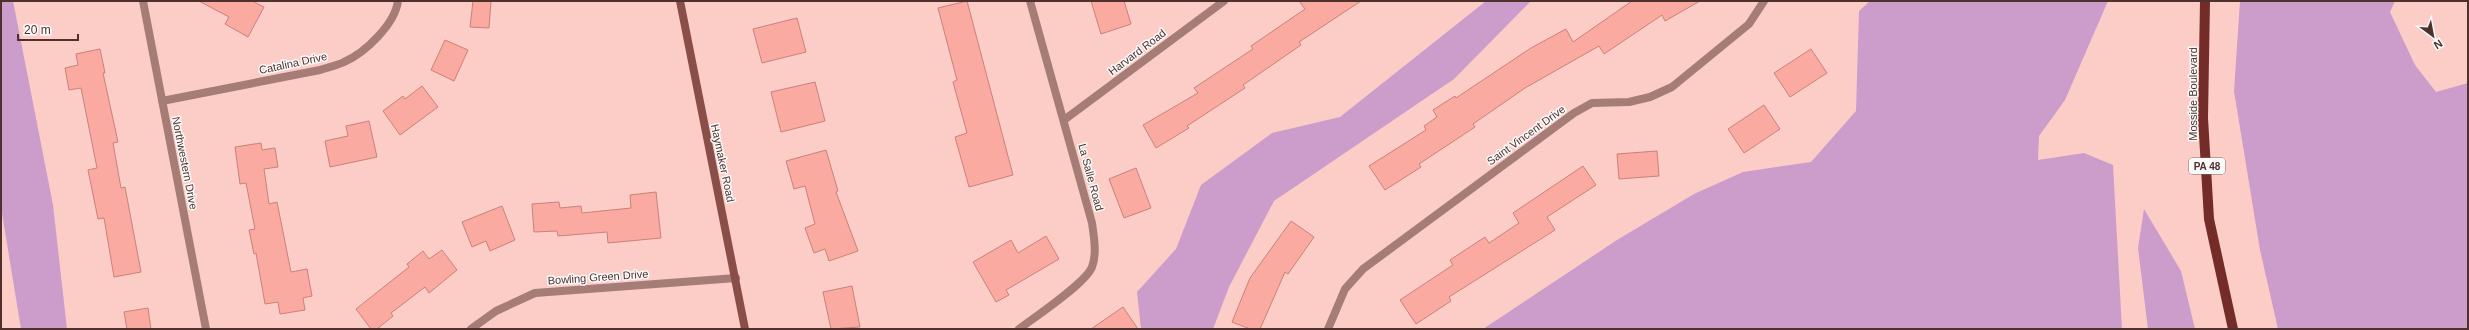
<svg xmlns="http://www.w3.org/2000/svg" width="2469" height="330" font-family="Arial,sans-serif">
	<style>
		.green { fill: #cc9ccb }
		.building { fill: #faaaa0; stroke: #c9827a }
		.lines { fill: none; stroke-linecap: round; stroke-linejoin: round }
		.street { stroke: #a67c76; stroke-width: 8 }
		.secondary { stroke: #8a4e48; stroke-width: 8 }
		.primary { stroke: #732c27; stroke-width: 10 }
		.labels { text-anchor: middle; stroke-width: 3; stroke-linejoin: round; paint-order: stroke }
		.shield { fill: #fafafa; stroke: #826d6a; stroke-width: 1 }
		.shield-label { font-size: 10px; font-weight: bold; fill: #4e312d }
		.street-label { font-size: 11px; fill: #4e312d; stroke: #fafafa }
	</style>
	<rect width="100%" height="100%" fill="#fbcdc6"/>
	<path class="green" d="M1,1H13L53,205L67,329H21L1,207Z
		M1486,1H1531L1454,79L1274,201L1229,287L1213,329H1141L1137,292L1176,249L1201,185L1272,133L1340,117Z
		M1870,1H2108L2065,100L2039,136L2038,160L2084,153L2113,165L2122,329H1483L1617,240L1694,194L1743,172L1811,162L1856,111L1859,11Z
		M2240,1H2395L2390,12L2415,65L2436,92L2468,83V329H2278L2260,250L2234,91Z
		M2144,209L2181,271L2195,329H2148L2138,248Z"/>
	<path class="building" d="M199,1H252L264,7L248,37L225,24L229,17Z
		M473,1H491L489,28L470,27Z
		M967,1L1013,175L969,187L955,137L967,133L953,82L957,80L938,8Z
		M1091,1H1124L1131,24L1101,34Z
		M1299,1H1361L1299,42L1301,45L1243,85L1245,88L1187,126L1189,128L1156,148L1143,125L1198,93L1194,88L1253,49L1251,46L1305,9Z
		M1632,1H1700L1665,21L1662,15L1604,54L1599,46L1525,88L1473,124L1475,127L1419,164L1421,167L1385,190L1369,166L1426,130L1424,126L1437,117L1433,110L1455,96L1456,98L1531,48L1566,29L1573,42Z
		M797,18L806,52L762,63L753,29Z
		M445,40L468,50L454,81L431,70Z
		M100,49L105,73H103L118,142L113,143L121,188L125,187L141,272L114,277L104,218L98,219L88,170L97,168L81,88L69,90L65,68L78,65L76,54Z
		M1811,49L1827,73L1790,97L1774,73Z
		M815,82L825,121L781,132L771,92Z
		M422,86L438,107L400,135L383,111L403,96L405,99Z
		M1764,105L1780,129L1744,153L1728,129Z
		M369,121L377,157L330,167L325,141L348,136L346,126Z
		M261,143L262,150L275,148L278,167L264,169L269,204L277,202L291,272L307,269L312,296L303,298L305,310L280,314L278,302L265,304L256,253L254,254L249,230L255,229L246,183L240,184L235,147Z
		M826,150L838,191L836,192L858,251L829,261L825,249L814,253L805,228L815,224L805,186L794,189L786,161Z
		M1657,151L1659,176L1619,179L1617,154Z
		M1583,166L1596,185L1547,217L1555,230L1449,297L1451,301L1416,324L1400,300L1453,265L1450,260L1485,237L1489,243L1519,223L1513,213Z
		M1136,168L1151,208L1124,218L1109,179Z
		M656,192L661,238L608,243L607,232L558,236L557,231L534,232L532,204L559,202L560,208L581,206L582,213L631,208L630,195Z
		M502,206L515,240L490,251L486,241L472,247L462,222Z
		M1291,221L1314,237L1288,274L1285,272L1260,329H1250L1232,322L1250,278Z
		M1046,236L1059,259L1006,290L1009,295L996,302L973,262L1011,240L1018,253Z
		M442,250L457,270L429,293L425,287L391,313L393,316L377,329H371L356,309L409,267L407,264L423,251L429,259Z
		M852,286L860,327L831,329L823,292Z
		M1123,307L1138,329H1091Z
		M148,308L151,329H127L124,312Z"/>
	<g class="lines">
		<path class="street" d="M143,1L206,329
			M162,101L320,70C328,67 336,66 344,62C365,53 395,24 398,1
			M1064,120L1224,1
			M471,329L496,311L535,293L736,278
			M1019,329C1035,317 1086,283 1092,267C1097,254 1094,237 1092,223L1030,1
			M1328,329L1345,289L1363,269L1574,113L1592,103L1629,102L1650,97L1672,87L1749,24L1764,1"/>
		<path class="secondary" d="M680,1L745,329"/>
		<path class="primary" d="M2205,1L2203,118L2209,219L2233,329"/>
	</g>
	<g class="labels">
		<rect class="shield" x="2189" y="158" width="36" height="16" rx="3"/>
		<g class="shield-label">
			<text x="2207" y="170">PA 48</text>
		</g>
		<g class="street-label">
			<text transform="translate(1137 52) rotate(-37)" y="4">Harvard Road</text>
			<text transform="translate(293 63) rotate(-12)" y="4">Catalina Drive</text>
			<text transform="translate(2193 94) rotate(-90)" y="4">Mosside Boulevard</text>
			<text transform="translate(1526 135) rotate(-36)" y="4">Saint Vincent Drive</text>
			<text transform="translate(185 163) rotate(79)" y="4">Northwestern Drive</text>
			<text transform="translate(723 163) rotate(78)" y="4">Haymaker Road</text>
			<text transform="translate(1091 177) rotate(75)" y="4">La Salle Road</text>
			<text transform="translate(598 277) rotate(-4)" y="4">Bowling Green Drive</text>
		</g>
	</g>
	<rect width="2469" height="330" fill="none" stroke="#4e312d" stroke-width="4"/>
	<g transform="translate(2433 36) rotate(148)" stroke="#fafafa" stroke-width="3" paint-order="stroke">
	<path d="M0-3L7 15L0 10L-7 15Z" fill="#4e312d"/>
	<text y="-6" font-size="11" font-weight="bold" text-anchor="middle" fill="#4e312d">N</text>
	</g>
	<path d="M18 34v6h60v-6" fill="none" stroke="#4e312d" stroke-width="2"/>
	<text x="24" y="34" font-size="12" fill="#4e312d" stroke="#fafafa" stroke-width="3" paint-order="stroke">20 m</text>
</svg>
